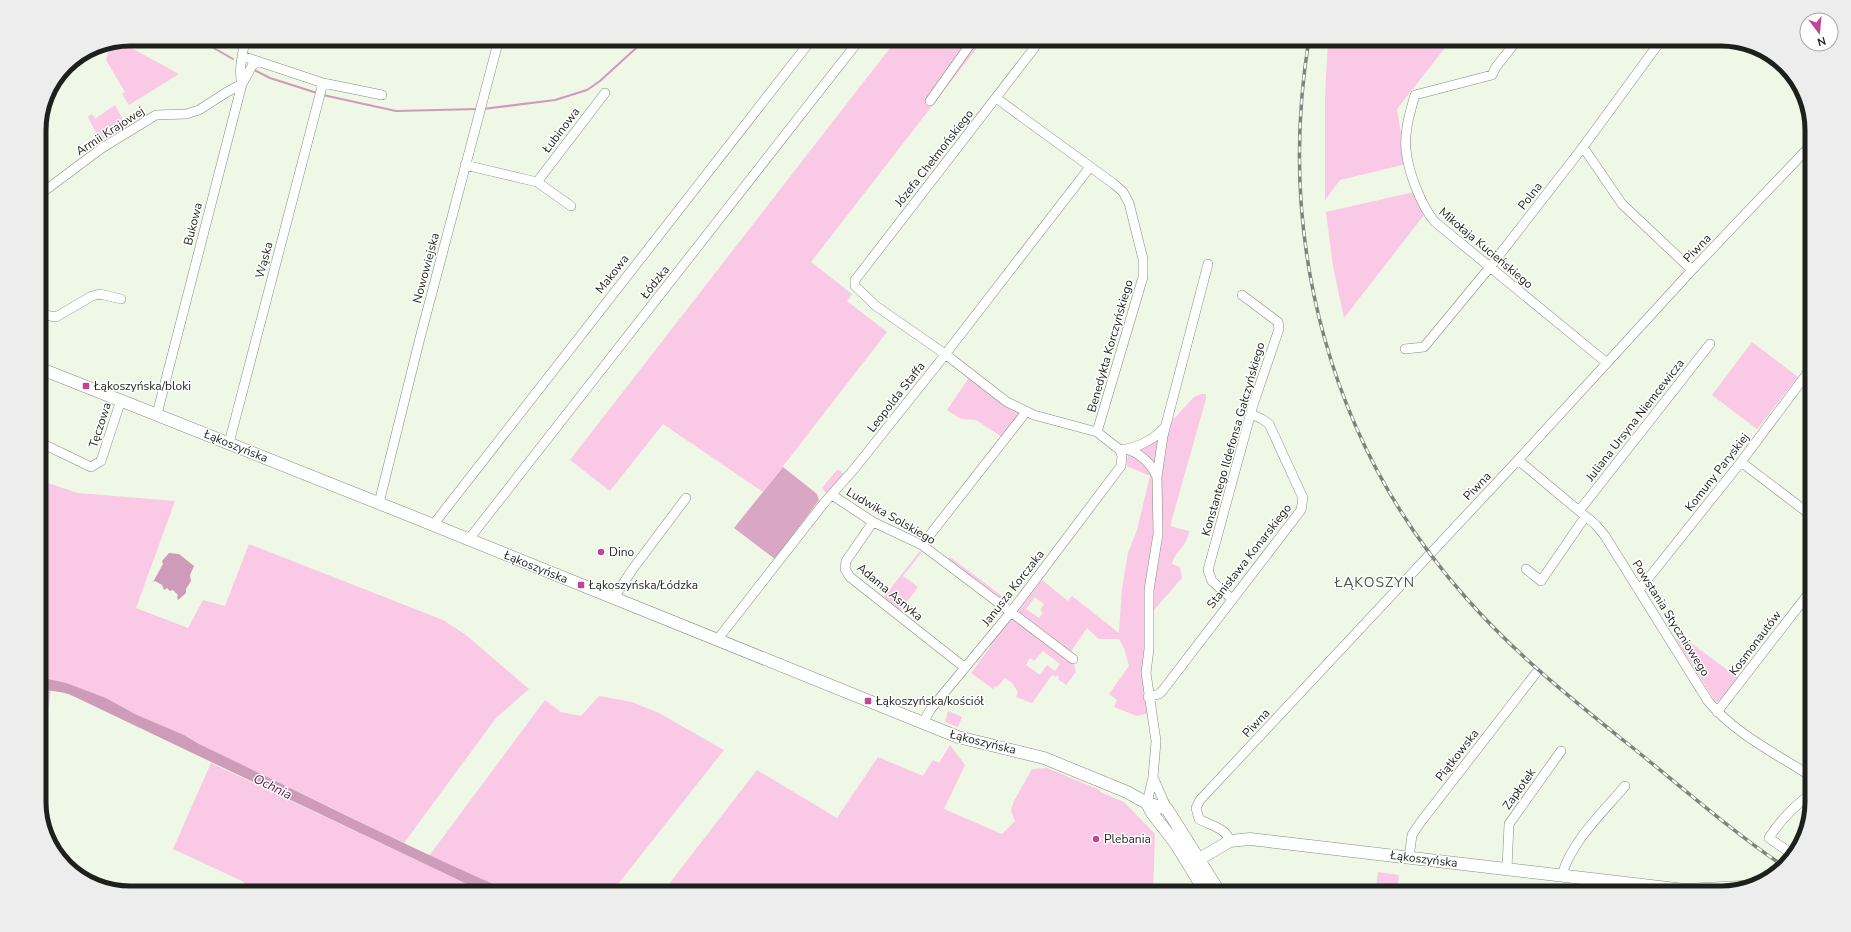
<svg xmlns="http://www.w3.org/2000/svg" width="1851" height="932" font-family="'Nunito Sans',sans-serif">
	<style>
		.green { fill: #fac9e5; fill-rule: evenodd }
		.forest { fill: #d9a6c4 }
		.water { fill: #ce9bb9 }
		.lines { fill: none; stroke-linecap: round; stroke-linejoin: round }
		.stream { stroke: #ce9bb9; stroke-width: 2 }
		.street-casing { stroke: #868c7e; stroke-width: 10 }
		.secondary-casing { stroke: #868c7e; stroke-width: 13 }
		.street { stroke: #fff; stroke-width: 9 }
		.secondary { stroke: #fff; stroke-width: 12 }
		.rail-casing { stroke: #7f847a; stroke-width: 3.5 }
		.rail { stroke: #fff; stroke-width: 2; stroke-dasharray: 6; stroke-linecap: butt }
		.poi-dot { fill: #c04597; stroke: #fff; stroke-width: 1.5 }
		.labels { text-anchor: middle; stroke-width: 3; stroke-linejoin: round; paint-order: stroke }
		.street-label { font-size: 12px; fill: #1e211b; stroke: #fff }
		.poi-label { font-size: 12px; fill: #1e211b; stroke: #fff; text-anchor: start }
		.water-label { font-size: 13px; font-style: italic; fill: #5f234a; stroke: #fff }
		.quarter-label { font-size: 14px; letter-spacing: 1px; fill: #4f5548; stroke: #fff }
		.rim { fill: none; stroke: #1e211b; stroke-width: 5 }
	</style>
	<rect width="100%" height="100%" fill="#eff7e7"/>
	<path class="green" d="M897,39H984L811,262L852,294L847,301L887,332L763,492L663,424L610,491L570,460Z
		M1328,39H1452L1397,109L1406,164L1340,180L1325,200V99Z
		M124,44L179,74L129,105L122,94L125,92L106,60L109,50L116,46Z
		M115,105L126,125L125,129L102,139L98,137L88,117L92,114L95,119Z
		M1414,192L1424,215L1344,318L1333,266L1326,212Z
		M1752,342L1798,377L1757,429L1712,395Z
		M970,376L1022,413L1002,437L976,420L961,419L947,410Z
		M1201,394H1206V399L1170,526L1189,531C1186,549 1176,549 1172,564L1180,567L1182,578L1154,610L1152,603L1160,477L1170,423L1194,397Z
		M1162,434L1158,515L1148,588L1149,713L1137,716L1114,707L1117,700L1109,694L1129,666L1124,648L1119,639H1099L1087,628L1070,653L1018,612L1042,580L1068,601L1072,596L1119,633L1122,588L1128,553L1137,530L1150,476L1127,466L1128,451ZM1035,597L1044,604L1040,610L1043,613L1039,618L1026,609Z
		M837,470L841,471L844,476L828,493L825,492L822,488Z
		M39,480L78,493L175,501L136,608L188,628L203,600L225,606L249,544L443,620L466,635L529,689L496,718L404,843L199,744L184,735L135,714L106,698L39,677Z
		M920,551L922,552L903,576L918,587L900,611L883,598Z
		M950,557L1006,599L1003,602L947,560Z
		M1010,618L1015,621L1017,619L1074,664L1076,672L1066,685L1058,679L1059,677L1057,675L1056,677L1052,675L1032,703L1016,697L1018,692L1012,683L1005,678L997,687L995,686L993,689L971,673L991,646L989,644ZM1043,651L1060,664L1055,671L1047,665L1040,675L1026,665L1030,658L1034,661Z
		M1681,638L1687,640L1738,678L1720,702L1715,701L1676,639Z
		M39,689L51,691L43,741L39,752Z
		M599,696L632,702L659,713L724,750L611,893H514L429,856L545,700L561,712L581,716Z
		M948,711L962,717L958,727L945,722Z
		M950,745L965,765L944,809L1002,834L1015,821L1011,810L1014,801L1032,769L1047,768L1100,790V792L1124,802L1155,834L1153,893H662L757,770L837,818L878,757L923,776L933,760L939,763Z
		M211,763L469,885L488,893H240L244,882L173,849Z
		M1378,872L1399,875L1397,893H1375Z"/>
	<path class="forest" d="M783,467L817,494L819,500L775,559L734,528Z"/>
	<path class="water" d="M169,553L179,554L194,566L190,575L191,581L186,589V593L178,600L177,597L178,595L173,590L170,591L167,588L164,590L162,585L155,581L153,582L163,564L162,561Z
		M39,677L66,683L106,698L135,714L184,735L199,744C304,794 407,847 514,893H488L469,885L73,696C59,690 53,692 39,689Z"/>
	<g class="lines">
		<path class="stream" d="M198,39L233,59
			M254,70L270,78L317,93
			M323,95L396,111L478,109
			M483,109L555,100L587,90L600,81L646,39"/>
		<g class="street-casing">
			<path id="street" d="M1518,39L1496,67L1492,75L1415,95C1410,112 1404,132 1406,150C1408,171 1421,206 1435,222L1607,363
				M242,56L323,83L382,95
				M996,98L1114,184L1123,192L1129,203L1143,259V277L1097,432
				M930,101L974,39
				M1583,147L1622,204L1692,270
				M465,165L537,182L571,206
				M537,182L605,93
				M39,195L102,148L156,115L186,114L199,110L227,92L242,84L252,66L258,61
				M39,314L56,317L92,296L100,294L121,299
				M1405,349L1424,347L1490,267L1583,147L1662,39
				M157,414L242,84C238,70 243,54 245,39
				M39,442L91,467L101,461L121,400
				M229,443L323,83
				M1127,449C1141,454 1151,463 1157,477
				M1120,450C1137,448 1154,440 1165,427
				M1518,460L1596,525L1605,536L1708,701C1735,734 1777,754 1812,777
				M1741,462L1812,516
				M832,495L873,522L922,545L1073,659
				M379,503L420,338L499,39
				M1579,511L1710,344
				M873,522L846,561L845,569L850,577L964,667
				M433,525L812,39
				M469,539L860,39
				M922,545L1026,412
				M1526,569L1541,581L1585,517
				M1639,590L1741,462L1812,367
				M614,598L632,570L686,498
				M1232,599L1212,581L1208,570L1253,405L1279,329L1278,322L1242,295
				M717,640L824,503L855,468L937,365L1090,167
				M1148,697L1159,694L1163,690L1301,510L1303,498L1269,424L1262,419L1251,414
				M1717,712L1812,589
				M923,723L930,710L1011,612L1121,466L1122,456L1120,450L1097,432L1034,415L1007,402L945,354L876,306L855,286V280L859,275L1035,47
				M1153,777L1167,809
				M1147,803L1153,777L1155,754L1156,741L1146,673L1149,649V590L1158,534L1157,477L1163,436L1208,264
				M1230,841C1225,827 1211,826 1199,819L1196,808L1200,800L1518,460L1692,270L1812,144
				M1792,854L1769,838C1781,819 1794,806 1812,793
				M1409,858L1412,835L1420,823L1536,673
				M1507,868L1509,824L1561,751
				M1562,875C1571,842 1603,812 1625,786"/>
		</g>
		<g class="secondary-casing">
			<path id="secondary" d="M39,368L401,512L958,737L1044,758L1127,792L1147,803L1167,809L1220,893
				M1147,803L1152,813L1176,844L1206,893
				M1189,865L1230,841L1250,839L1685,890L1742,887"/>
		</g>
		<use href="#street" class="street"/>
		<use href="#secondary" class="secondary"/>
		<g class="rail-casing">
			<path id="rail" d="M1309,39C1276,241 1330,446 1467,599C1518,657 1578,704 1638,752C1685,790 1732,831 1782,865"/>
		</g>
		<use href="#rail" class="rail"/>
	</g>
	<g class="poi-dot">
		<rect x="82" y="382" width="8" height="8" rx="2"/>
		<circle cx="601" cy="552" r="4"/>
		<rect x="577" y="581" width="8" height="8" rx="2"/>
		<rect x="864" y="697" width="8" height="8" rx="2"/>
		<circle cx="1096" cy="839" r="4"/>
	</g>
	<g class="labels">
		<g class="street-label">
			<text transform="translate(561 130) rotate(-53)" y="4">Łubinowa</text>
			<text transform="translate(110 131) rotate(-33)" y="4">Armii Krajowej</text>
			<text transform="translate(934 158) rotate(-52)" y="4">Józefa Chełmońskiego</text>
			<text transform="translate(1530 196) rotate(-52)" y="4">Polna</text>
			<text transform="translate(193 224) rotate(-76)" y="4">Bukowa</text>
			<text transform="translate(1486 248) rotate(40)" y="4">Mikołaja Kucieńskiego</text>
			<text transform="translate(1697 248) rotate(-46)" y="4">Piwna</text>
			<text transform="translate(264 260) rotate(-75)" y="4">Wąska</text>
			<text transform="translate(426 268) rotate(-75)" y="4">Nowowiejska</text>
			<text transform="translate(612 274) rotate(-52)" y="4">Makowa</text>
			<text transform="translate(655 282) rotate(-52)" y="4">Łódzka</text>
			<text transform="translate(1110 346) rotate(-74)" y="4">Benedykta Korczyńskiego</text>
			<text transform="translate(896 397) rotate(-52)" y="4">Leopolda Staffa</text>
			<text transform="translate(1635 420) rotate(-52)" y="4">Juliana Ursyna Niemcewicza</text>
			<text transform="translate(100 425) rotate(-72)" y="4">Tęczowa</text>
			<text transform="translate(1233 439) rotate(-74)" y="4">Konstantego Ildefonsa Gałczyńskiego</text>
			<text transform="translate(236 446) rotate(22)" y="4">Łąkoszyńska</text>
			<text transform="translate(1717 472) rotate(-52)" y="4">Komuny Paryskiej</text>
			<text transform="translate(1477 486) rotate(-46)" y="4">Piwna</text>
			<text transform="translate(891 516) rotate(30)" y="4">Ludwika Solskiego</text>
			<text transform="translate(1249 556) rotate(-52)" y="4">Stanisława Konarskiego</text>
			<text transform="translate(536 567) rotate(22)" y="4">Łąkoszyńska</text>
			<text transform="translate(1013 588) rotate(-52)" y="4">Janusza Korczaka</text>
			<text transform="translate(890 592) rotate(40)" y="4">Adama Asnyka</text>
			<text transform="translate(1671 618) rotate(58)" y="4">Powstania Styczniowego</text>
			<text transform="translate(1755 643) rotate(-53)" y="4">Kosmonautów</text>
			<text transform="translate(1256 723) rotate(-47)" y="4">Piwna</text>
			<text transform="translate(983 742) rotate(14)" y="4">Łąkoszyńska</text>
			<text transform="translate(1457 755) rotate(-52)" y="4">Piątkowska</text>
			<text transform="translate(1519 789) rotate(-55)" y="4">Zapłotek</text>
			<text transform="translate(1424 859) rotate(7)" y="4">Łąkoszyńska</text>
		</g>
		<g class="poi-label">
			<text x="94" y="390">Łąkoszyńska/bloki</text>
			<text x="609" y="556">Dino</text>
			<text x="589" y="589">Łąkoszyńska/Łódzka</text>
			<text x="876" y="705">Łąkoszyńska/kościół</text>
			<text x="1104" y="843">Plebania</text>
		</g>
		<g class="water-label">
			<text transform="translate(273 786) rotate(26)" y="5">Ochnia</text>
		</g>
		<g class="quarter-label">
			<text x="1375" y="587">ŁĄKOSZYN</text>
		</g>
	</g>
	<path d="M0 0H1851V932H0ZM130 46H1721A84 84 0 0 1 1805 130V802A84 84 0 0 1 1721 886H130A84 84 0 0 1 46 802V130A84 84 0 0 1 130 46Z" fill="#ededed" fill-rule="evenodd"/>
	<path class="rim" d="M130 46H1721A84 84 0 0 1 1805 130V802A84 84 0 0 1 1721 886H130A84 84 0 0 1 46 802V130A84 84 0 0 1 130 46Z"/>
	<g transform="translate(1819 32) rotate(164)"><circle r="19" fill="#ffffff" stroke="#a5a6a4"/>
	<path d="M0-3L7 15L0 10L-7 15Z" fill="#c04597"/>
	<text y="-6" font-size="11" font-weight="bold" text-anchor="middle" fill="#1e211b">N</text>
	</g>
</svg>
